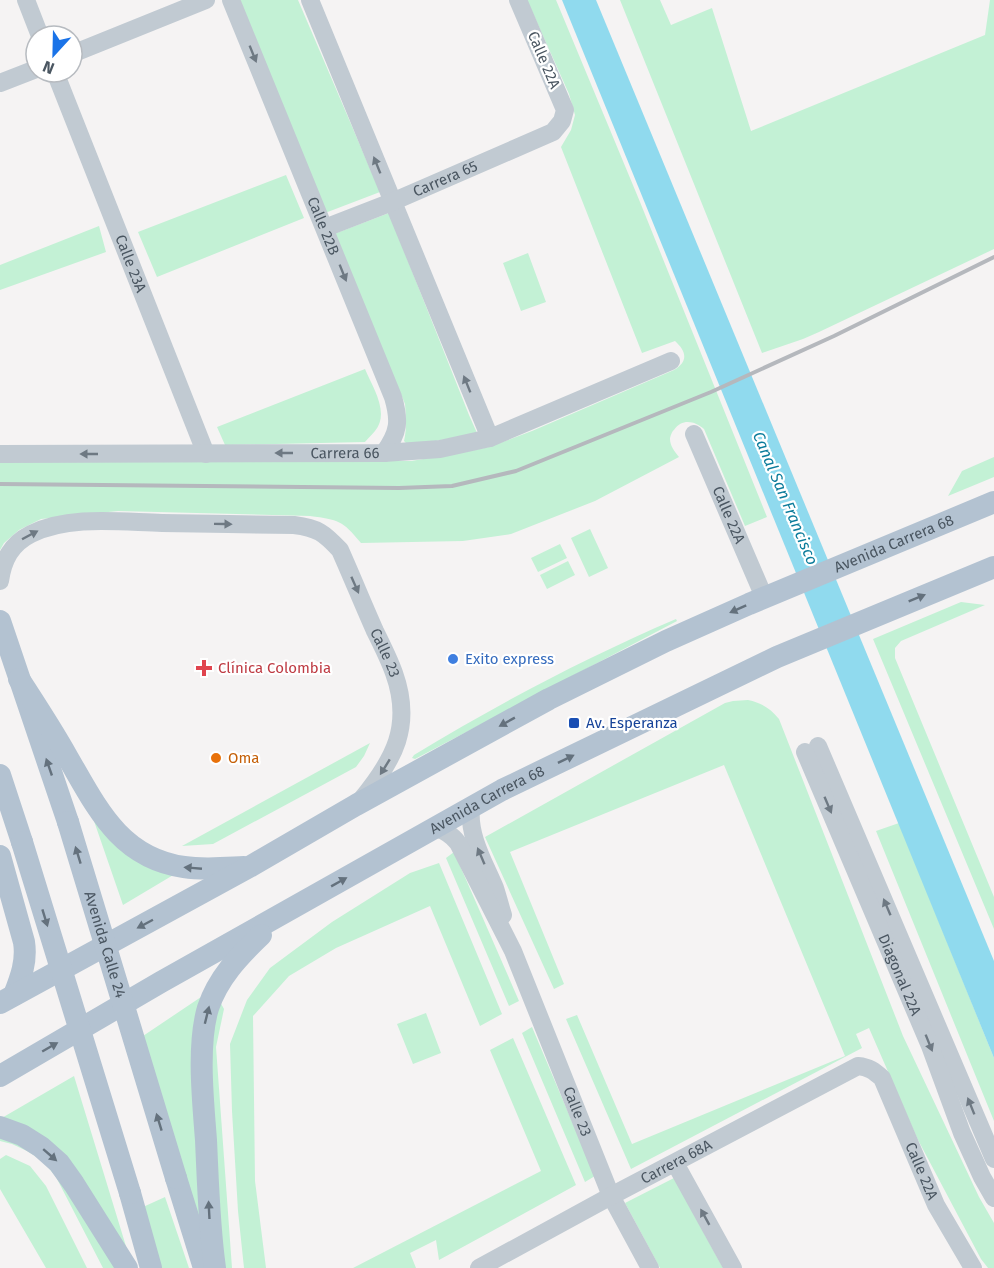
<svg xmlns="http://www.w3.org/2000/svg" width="994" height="1268" font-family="'Fira Sans',sans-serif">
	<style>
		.green { fill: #c3f1d5 }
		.water { fill: #90daee }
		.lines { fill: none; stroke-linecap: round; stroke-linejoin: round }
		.minor { stroke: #c1cad2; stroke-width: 18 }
		.major { stroke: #b3c2d1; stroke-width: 22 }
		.rail { stroke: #b5b8bd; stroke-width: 4 }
		.major-bridge { stroke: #b3c2d1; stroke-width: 22 }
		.oneway { fill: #6e7983 }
		.oneway2 { fill: #64717d }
		.shop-dot { fill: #3f7fe0; stroke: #fff; stroke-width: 2 }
		.health-dot { fill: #e0444e; stroke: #fff; stroke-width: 2 }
		.transit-dot { fill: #1a4fb4; stroke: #fff; stroke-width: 2 }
		.food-dot { fill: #e8710a; stroke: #fff; stroke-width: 2 }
		.labels { text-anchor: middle; stroke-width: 4.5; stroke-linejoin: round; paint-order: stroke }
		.street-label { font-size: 15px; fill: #4a5661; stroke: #fff }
		.shop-label { font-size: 15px; fill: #366cbe; stroke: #fff; text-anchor: start }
		.health-label { font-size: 15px; fill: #be3a42; stroke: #fff; text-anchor: start }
		.transit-label { font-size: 15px; fill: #164399; stroke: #fff; text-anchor: start }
		.food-label { font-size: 15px; fill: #c56008; stroke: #fff; text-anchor: start }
		.water-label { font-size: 16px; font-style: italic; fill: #0c7c9b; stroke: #fff }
	</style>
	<rect width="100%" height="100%" fill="#f5f3f3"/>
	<path class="green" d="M240,0H298L380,192L325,213Z
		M527,0H556L640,202L767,517L745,526L704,429C695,421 682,418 674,430C672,431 670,437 670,439C670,446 675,452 679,457L595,501L511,534L463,541L361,543C342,520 339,520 310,516L118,511L41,519L19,530L4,543L0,550V462L253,460L411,461L454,454L489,447L532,431L674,370C689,361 686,351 675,341L642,353L561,147L571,130L575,115L569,94Z
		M620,0H660L671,25L712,8L751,131L985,35L990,0H994V249L819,332L803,339L762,353Z
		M286,175L304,218L157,277L138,232Z
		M389,213L469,415L477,433L436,441L407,444L404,441C407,428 406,417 405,404L334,234Z
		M99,226L106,252L0,290V265Z
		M528,253L546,302L521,311L503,263Z
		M365,369C373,388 390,413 375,431C372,435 368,438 365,442L225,445L217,427Z
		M994,457V477L948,496L962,471Z
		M590,529L608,568L589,577L571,538Z
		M560,544L567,558L538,572L531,558Z
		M568,561L575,575L547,589L540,575Z
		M961,602L985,605L901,641L895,648V658L994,897V929L873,639Z
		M676,619L677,621L415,759L412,758L414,755C498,704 585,658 676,619Z
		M748,700C762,703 770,708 779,719L903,1036L979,1197L994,1223V1268H988L981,1259L917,1138L869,1028L856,1034L862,1048L631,1169L566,1019L577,1015L632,1144L845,1056L724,765L510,852L564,984L554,989L485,837L725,703L733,701Z
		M370,743L364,756L356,767L213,844L182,846Z
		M94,821L175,874L123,905Z
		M899,823L994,1058V1121L876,831Z
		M454,852L519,1001L509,1006L446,858Z
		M439,863L502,1014L480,1026L430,906L336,948L289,976L253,1016L255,1181L266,1268H244L238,1211L232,1111L230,1044L247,1000L270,968L332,922L410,873Z
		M204,995L206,1250L140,1038Z
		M219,1000L224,1009L216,1047L232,1268H221L210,1052Z
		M426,1013L441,1053L413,1064L397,1024Z
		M532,1027L595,1176L585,1182L522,1033Z
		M513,1038L576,1185L439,1260L436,1240L410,1253L416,1268H353L541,1171L490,1050Z
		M74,1076L132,1266L96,1208L0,1119Z
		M0,1133L47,1157L121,1268H103L56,1177L43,1161L27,1151L12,1144L0,1141Z
		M6,1155L30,1166L46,1186L87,1268H46L0,1189V1159Z
		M674,1178L723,1268H660L625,1203Z
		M165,1197L189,1268H160L143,1207Z"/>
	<path class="water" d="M562,0H596L994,961V1058Z"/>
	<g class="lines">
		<g class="minor">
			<path d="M26,0L40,36"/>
			<path id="s1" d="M231,0L393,397C400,421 399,432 384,453"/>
			<path d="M310,0L490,438"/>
			<path d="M72,54L206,0"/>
			<path id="s2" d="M55,72L206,454"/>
			<path d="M0,83L36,69"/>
			<path id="s3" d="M325,228L392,202L553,132L562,121L565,110L518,0"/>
			<path id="s4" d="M694,434L764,597"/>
			<path id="s5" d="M0,454L384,453L440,449L490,438L671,361"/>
			<path id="s6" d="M0,581C3,560 11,544 31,534C69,515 120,522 162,523C206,524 250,524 294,525C318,528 324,533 340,550C352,577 363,604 375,631C382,645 389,659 394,673C413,726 394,760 361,800"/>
			<path d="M818,746L994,1159"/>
			<path id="s7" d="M805,752L930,1046L962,1133L982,1177L994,1198"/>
			<path d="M471,807C468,836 484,862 495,888C498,897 500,906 503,915"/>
			<path id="s8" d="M435,828C445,831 451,834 458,843L513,951L611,1196L650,1268"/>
			<path d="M675,1163L733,1268"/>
			<path id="s9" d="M479,1268L611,1196L858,1066C869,1067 874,1071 882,1078L936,1205L973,1268"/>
		</g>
		<g class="major">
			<path d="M0,621L68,822"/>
			<path d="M19,679C36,705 53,731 68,758C97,808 120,858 184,867C204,870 224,868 244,867"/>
			<path d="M0,775L22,842"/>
			<path d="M0,856L24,942C27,961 21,977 14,995"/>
			<path id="s10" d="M0,1003L251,866L356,805L549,699L666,641L749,604L994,502"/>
			<path id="s11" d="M0,1076L161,982L502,790L777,657L994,567"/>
			<path d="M0,1127L22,1135L41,1147L59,1163L74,1184L127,1268"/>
			<path d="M176,1178L204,1268"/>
			<path d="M130,1193L151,1268"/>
			<path d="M215,1268C209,1226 208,1183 206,1140C203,1101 197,1045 208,1008C218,978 239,956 261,935"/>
		</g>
		<path class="rail" d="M0,484L399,488L452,486L516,471L711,392L834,336L994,257"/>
		<g class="major-bridge">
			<path id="s12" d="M68,822L176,1178"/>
			<path d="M22,842L130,1193"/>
		</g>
	</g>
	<defs><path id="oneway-solid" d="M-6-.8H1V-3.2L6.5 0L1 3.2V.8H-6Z" transform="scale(1.5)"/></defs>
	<g class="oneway">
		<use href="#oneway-solid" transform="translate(253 54) rotate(68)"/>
		<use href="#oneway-solid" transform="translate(377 165) rotate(-112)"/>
		<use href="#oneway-solid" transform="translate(343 273) rotate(68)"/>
		<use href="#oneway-solid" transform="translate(467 384) rotate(-112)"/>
		<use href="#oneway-solid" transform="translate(284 453) rotate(180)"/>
		<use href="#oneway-solid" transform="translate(89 454) rotate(180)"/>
		<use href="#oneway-solid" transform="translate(223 524) rotate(1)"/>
		<use href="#oneway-solid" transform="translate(30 535) rotate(-28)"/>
		<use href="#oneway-solid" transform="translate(355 585) rotate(66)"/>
		<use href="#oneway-solid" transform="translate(385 767) rotate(122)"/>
		<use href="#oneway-solid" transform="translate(828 805) rotate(67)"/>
		<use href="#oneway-solid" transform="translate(481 856) rotate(-113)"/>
		<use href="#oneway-solid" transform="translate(887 907) rotate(-113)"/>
		<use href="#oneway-solid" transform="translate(929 1043) rotate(68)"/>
		<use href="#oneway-solid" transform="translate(971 1106) rotate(-112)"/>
		<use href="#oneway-solid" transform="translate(705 1217) rotate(-119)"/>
	</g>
	<g class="oneway2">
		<use href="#oneway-solid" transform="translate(917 598) rotate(-22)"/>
		<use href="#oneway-solid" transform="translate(738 609) rotate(156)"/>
		<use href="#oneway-solid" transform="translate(507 722) rotate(151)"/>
		<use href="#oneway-solid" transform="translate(566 759) rotate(-26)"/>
		<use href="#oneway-solid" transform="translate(49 767) rotate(-109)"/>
		<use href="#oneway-solid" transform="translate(78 855) rotate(-107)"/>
		<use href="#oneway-solid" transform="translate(193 868) rotate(-175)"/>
		<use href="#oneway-solid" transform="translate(339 882) rotate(-29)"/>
		<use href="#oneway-solid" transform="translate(45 918) rotate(73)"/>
		<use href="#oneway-solid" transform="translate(145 924) rotate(152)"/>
		<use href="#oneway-solid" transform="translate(207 1015) rotate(-76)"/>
		<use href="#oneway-solid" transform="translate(50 1047) rotate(-30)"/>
		<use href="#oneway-solid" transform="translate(159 1122) rotate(-107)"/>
		<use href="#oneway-solid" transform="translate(50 1155) rotate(41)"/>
		<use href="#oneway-solid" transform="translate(209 1210) rotate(-93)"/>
	</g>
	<circle class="shop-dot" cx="453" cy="659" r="6"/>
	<path class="health-dot" d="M201 659h6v6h6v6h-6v6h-6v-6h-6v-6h6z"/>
	<rect class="transit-dot" x="568" y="717" width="12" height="12" rx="3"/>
	<circle class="food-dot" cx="216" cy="758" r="6"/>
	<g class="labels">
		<g class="street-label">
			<text transform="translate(544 60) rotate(67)" y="5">Calle 22A</text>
			<text dy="5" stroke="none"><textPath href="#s3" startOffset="130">Carrera 65</textPath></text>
			<text dy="5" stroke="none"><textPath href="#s1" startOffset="244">Calle 22B</textPath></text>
			<text dy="5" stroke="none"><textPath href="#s2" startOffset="206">Calle 23A</textPath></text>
			<text dy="5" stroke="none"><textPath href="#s5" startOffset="345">Carrera 66</textPath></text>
			<text dy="5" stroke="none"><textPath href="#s4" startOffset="88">Calle 22A</textPath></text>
			<text dy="5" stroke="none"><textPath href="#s10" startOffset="1006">Avenida Carrera 68</textPath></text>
			<text dy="5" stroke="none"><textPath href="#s6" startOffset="490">Calle 23</textPath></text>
			<text dy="5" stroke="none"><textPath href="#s11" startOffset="560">Avenida Carrera 68</textPath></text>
			<text dy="5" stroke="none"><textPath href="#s12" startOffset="128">Avenida Calle 24</textPath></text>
			<text dy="5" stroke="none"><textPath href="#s7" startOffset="242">Diagonal 22A</textPath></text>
			<text dy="5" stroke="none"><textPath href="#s8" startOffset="322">Calle 23</textPath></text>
			<text dy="5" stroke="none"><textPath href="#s9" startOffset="224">Carrera 68A</textPath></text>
			<text dy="5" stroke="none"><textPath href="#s9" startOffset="558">Calle 22A</textPath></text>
		</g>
		<g class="shop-label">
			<text x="465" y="664">Exito express</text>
		</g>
		<g class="health-label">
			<text x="218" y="673">Clínica Colombia</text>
		</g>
		<g class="transit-label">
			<text x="586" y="728">Av. Esperanza</text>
		</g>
		<g class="food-label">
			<text x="228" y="763">Oma</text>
		</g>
		<g class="water-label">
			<text transform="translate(786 498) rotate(67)" y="6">Canal San Francisco</text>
		</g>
	</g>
	<g transform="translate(54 54) rotate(202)"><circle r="28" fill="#ffffff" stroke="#b7bbc0" stroke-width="1.5"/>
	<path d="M0-4.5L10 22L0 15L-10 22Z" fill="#1a73e8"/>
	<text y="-9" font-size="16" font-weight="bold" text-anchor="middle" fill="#4a5661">N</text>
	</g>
</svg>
